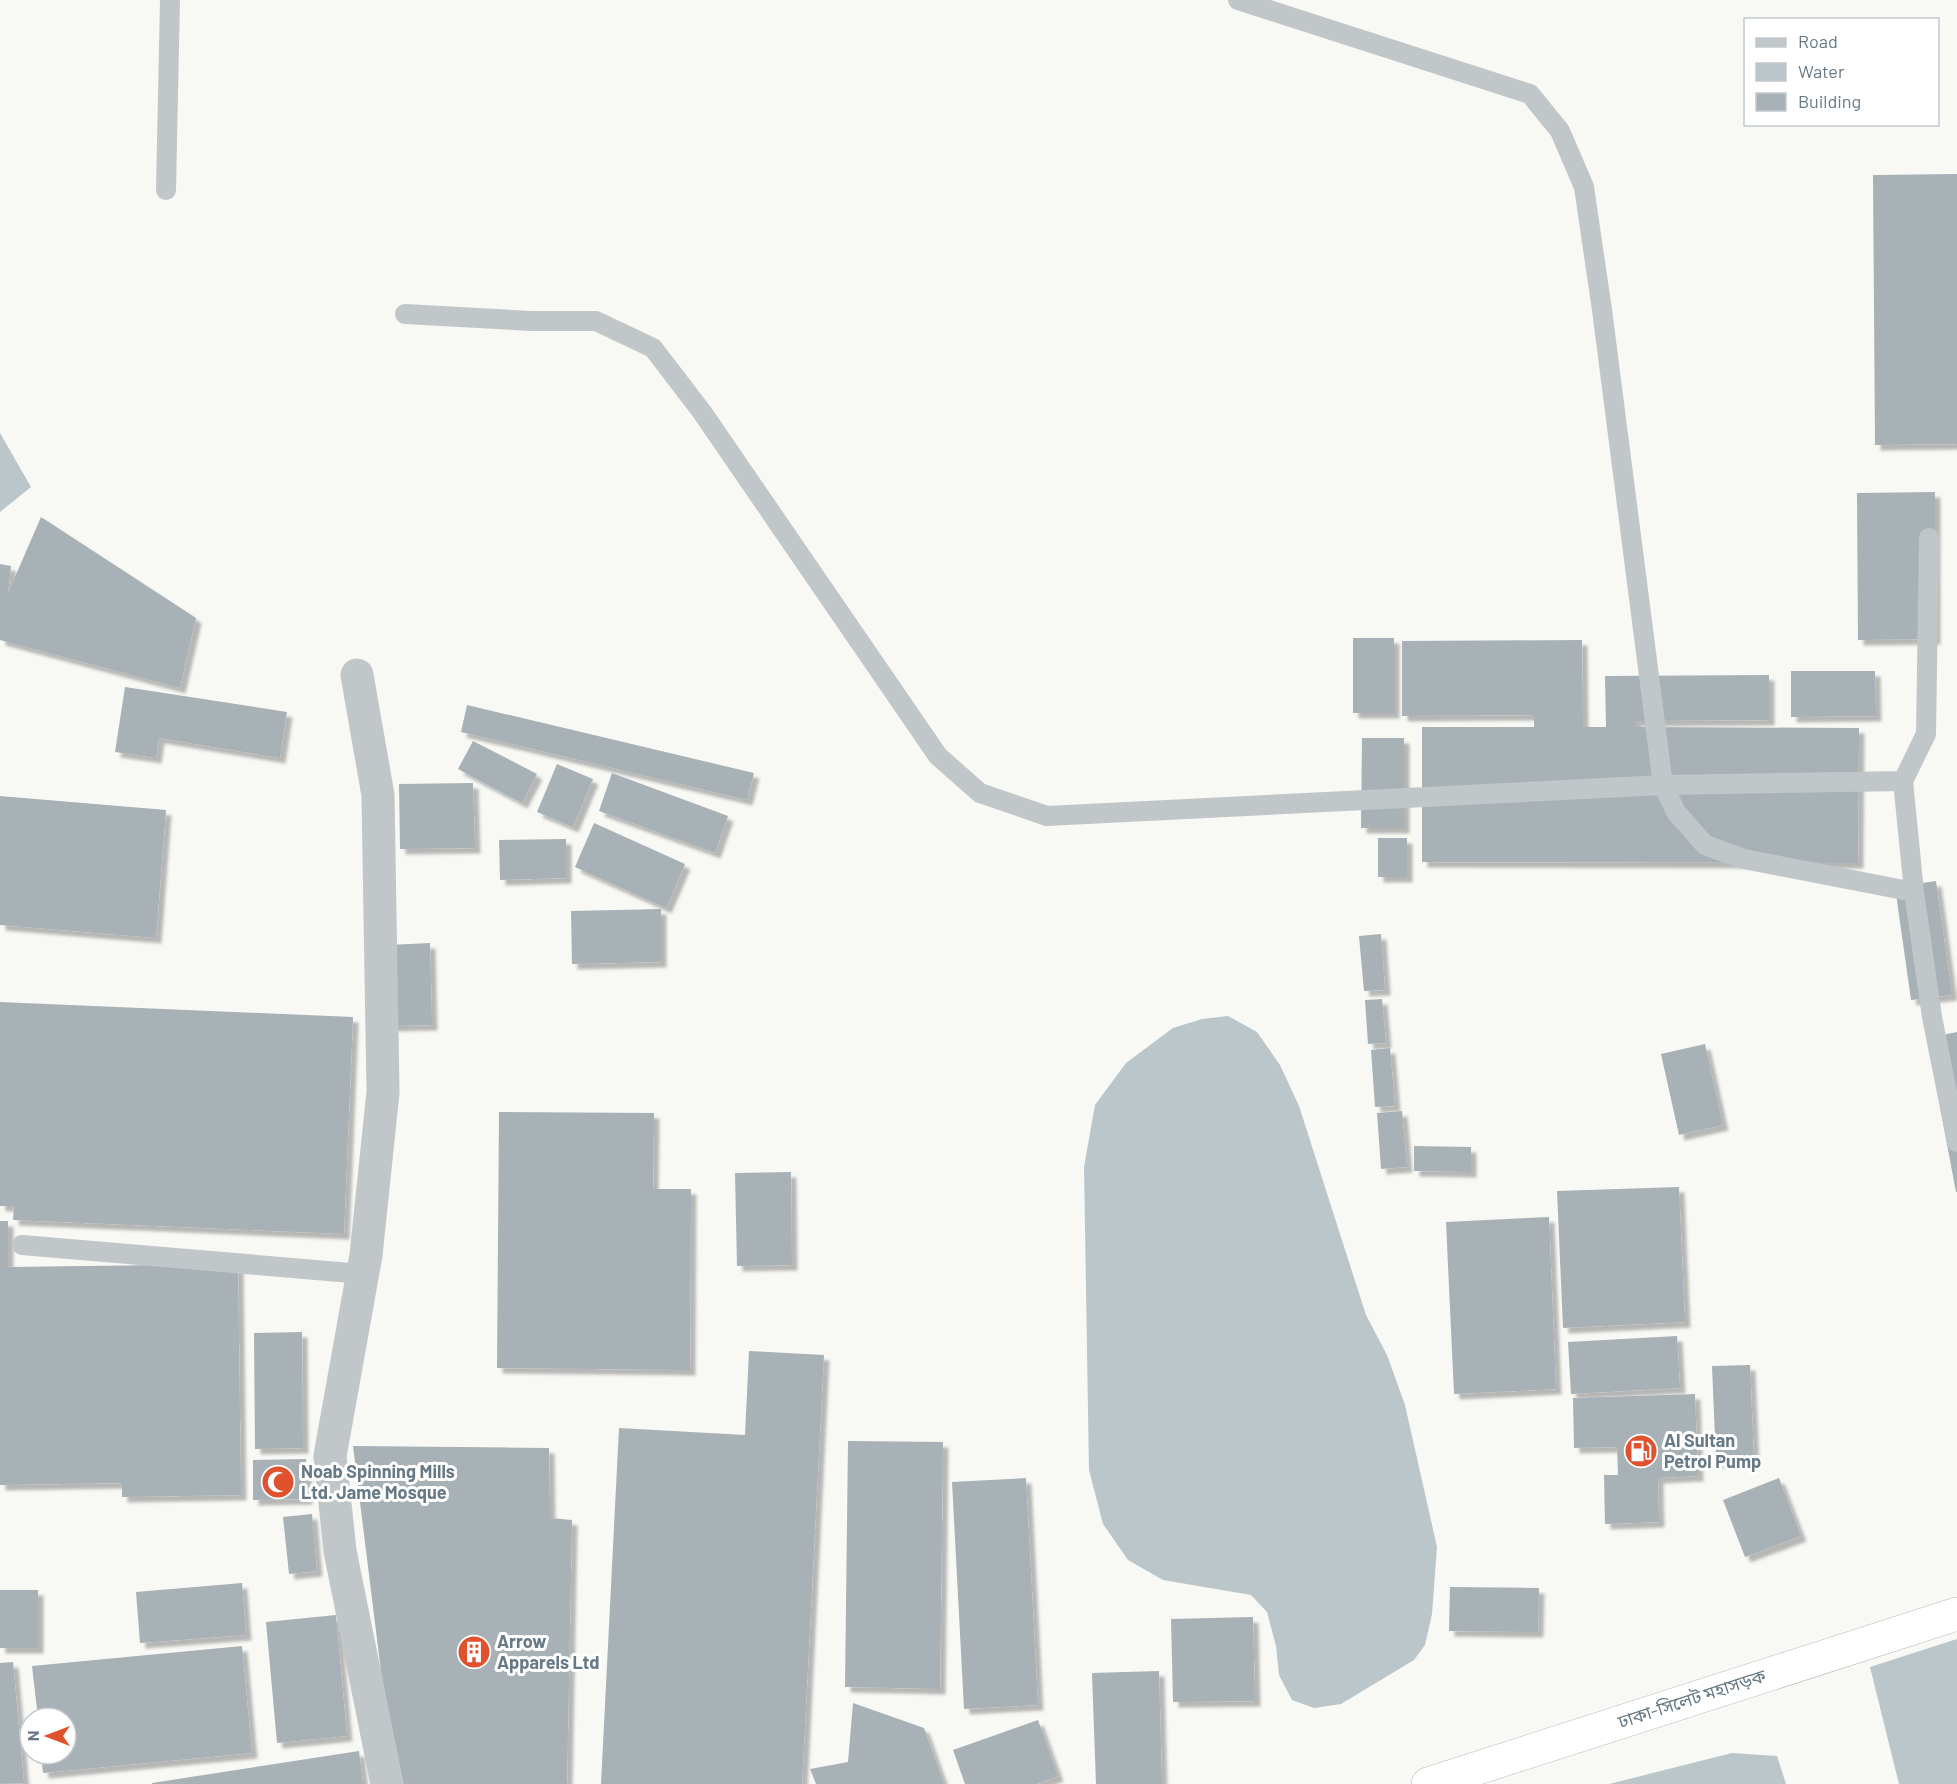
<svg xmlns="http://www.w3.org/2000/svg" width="1957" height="1784" font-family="Barlow,'Noto Sans Bengali',sans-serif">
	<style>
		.water { fill: #bac6ca }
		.building { fill: #a8b1b6; filter: url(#shadow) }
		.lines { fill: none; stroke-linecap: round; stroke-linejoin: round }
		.highway-casing { stroke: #b5b9bc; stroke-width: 34 }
		.lane { stroke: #c1c6c9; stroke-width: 20 }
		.street { stroke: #c1c6c9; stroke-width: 33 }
		.highway { stroke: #fff; stroke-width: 33 }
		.labels { text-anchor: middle; stroke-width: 6; stroke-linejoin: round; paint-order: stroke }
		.poi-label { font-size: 18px; font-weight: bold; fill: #677986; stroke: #fff; text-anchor: start }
		.street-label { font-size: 18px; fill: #677986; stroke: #fff }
	</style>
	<defs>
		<filter id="shadow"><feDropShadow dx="5.5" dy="5.5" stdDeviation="1.5" flood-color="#0004"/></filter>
	</defs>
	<rect width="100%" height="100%" fill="#f8f8f5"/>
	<path class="water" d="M0,433L31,487L0,512Z
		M1228,1016L1257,1032L1280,1065L1299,1106L1366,1315L1387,1355L1405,1405L1437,1547L1432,1614L1425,1645L1414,1660L1341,1704L1314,1708L1292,1700L1279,1675L1276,1646L1267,1612L1251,1595L1163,1580L1128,1560L1103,1524L1089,1470L1084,1167L1095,1105L1126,1063L1173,1028L1202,1019Z
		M1957,1639V1784H1899L1870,1667Z
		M1732,1753L1777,1756L1786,1784H1609Z"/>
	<path class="building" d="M1957,174V444L1875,445L1873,175Z
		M1935,492V639L1858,640L1857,493Z
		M41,517L196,618L180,688L0,640V564L11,566L8,593Z
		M1353,638H1394V713H1353Z
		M1582,640L1583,727H1606L1605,676L1769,675V720L1635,721V727L1859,728L1858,863L1422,862V727H1534V715L1402,716V641Z
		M1791,671H1875L1876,716L1791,717Z
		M125,687L287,712L280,758L159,738L156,758L115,752Z
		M467,705L754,773L747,800L461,732Z
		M1362,738H1404V828H1361Z
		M473,741L537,774L522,803L458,769Z
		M557,764L593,779L573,827L537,812Z
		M612,773L728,816L715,853L599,811Z
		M473,783L475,848L400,849L399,784Z
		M0,796L166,810L156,938L0,925Z
		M594,823L685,864L666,908L575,867Z
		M1378,838H1407V877H1378Z
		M566,839V878L500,880L499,840Z
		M1936,881L1952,995L1911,1000L1895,887Z
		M661,909V962L572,964L571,911Z
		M1381,934L1385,990L1364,991L1359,936Z
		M430,943L432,1025L390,1026L388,945Z
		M1382,999L1386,1043L1368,1044L1365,1000Z
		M0,1002L353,1017L344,1234L13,1220L14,1206H0Z
		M1957,1032V1192H1956L1927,1038Z
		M1705,1044L1723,1125L1679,1135L1661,1054Z
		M1390,1048L1395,1106L1375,1107L1371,1050Z
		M1402,1111L1407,1167L1381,1169L1377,1113Z
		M499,1112L654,1113L653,1189H691L690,1370L497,1368Z
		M1414,1146L1471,1147V1172L1414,1171Z
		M791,1172L792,1265L737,1266L735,1173Z
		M1679,1187L1685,1322L1563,1328L1557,1191Z
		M1549,1217L1556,1389L1454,1394L1446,1222Z
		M0,1221H8V1267L238,1264L241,1495L122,1497V1483L0,1485Z
		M302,1332L303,1448L255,1449L254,1333Z
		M1677,1336L1680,1388L1571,1394L1568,1342Z
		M749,1351L824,1355L802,1784H601L619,1428L745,1435Z
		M1750,1365L1754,1460L1716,1462L1712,1366Z
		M1695,1394L1698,1476L1658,1478L1659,1522L1605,1524L1604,1475H1618L1617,1447L1574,1448L1573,1398Z
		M848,1441L943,1442L940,1689L845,1687Z
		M353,1446L549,1448L550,1518L572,1520L567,1784H395Z
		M306,1459L307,1499L253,1500V1460Z
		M1026,1478L1038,1705L964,1709L952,1482Z
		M1779,1478L1801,1536L1745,1557L1723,1500Z
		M312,1514L317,1571L289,1574L283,1517Z
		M242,1583L246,1635L140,1643L136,1592Z
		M1450,1587L1539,1588L1538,1632L1449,1631Z
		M0,1590H38V1648H0Z
		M336,1615L347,1736L277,1743L266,1622Z
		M1253,1617L1255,1701L1173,1702L1171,1619Z
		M242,1646L252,1753L43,1773L41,1754H66V1718H38L32,1666Z
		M13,1662L24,1783L0,1784V1663Z
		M1159,1671L1162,1784H1096L1092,1673Z
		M853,1703L924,1728L944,1784H816L810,1769L848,1762Z
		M1038,1720L1058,1776L1037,1784H965L953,1750Z
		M359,1751L363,1784H152V1783Z"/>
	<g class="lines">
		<g class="highway-casing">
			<path id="highway" d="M1428,1784L1957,1614"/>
		</g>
		<path class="lane" d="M1238,0L1530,94L1560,131L1584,187L1602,310L1663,785L1903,781
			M166,190L170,0
			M405,314L531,321H596L653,348L702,412L938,756L980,793L1047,816L1663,785L1676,812L1705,845L1744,859L1914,892
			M1929,538L1926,734L1903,781L1914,892L1932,1017L1957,1142
			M22,1245L363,1274"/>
		<path class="street" d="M357,675L378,795L383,1092L366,1255L330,1456L340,1551L387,1784"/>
		<use href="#highway" class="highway"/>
	</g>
	<defs>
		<g id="fuel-disc" transform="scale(1.725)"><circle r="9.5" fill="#e0512d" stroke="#fff"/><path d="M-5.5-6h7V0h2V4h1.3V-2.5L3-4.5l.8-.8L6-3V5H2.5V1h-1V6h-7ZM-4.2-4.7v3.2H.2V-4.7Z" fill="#fff"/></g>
		<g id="mosque-disc" transform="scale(1.725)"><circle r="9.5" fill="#e0512d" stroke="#fff"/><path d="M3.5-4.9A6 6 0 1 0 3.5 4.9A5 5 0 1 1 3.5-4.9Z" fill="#fff"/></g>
		<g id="building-disc" transform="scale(1.725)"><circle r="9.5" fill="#e0512d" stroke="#fff"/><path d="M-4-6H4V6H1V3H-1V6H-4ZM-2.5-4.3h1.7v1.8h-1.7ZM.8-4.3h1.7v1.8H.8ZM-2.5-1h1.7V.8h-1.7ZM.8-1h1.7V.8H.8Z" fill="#fff"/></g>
	</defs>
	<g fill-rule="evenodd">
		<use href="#fuel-disc" x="1641" y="1451"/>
		<use href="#mosque-disc" x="278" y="1482"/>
		<use href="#building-disc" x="474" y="1652"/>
	</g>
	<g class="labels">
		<g class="poi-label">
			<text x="1664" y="1447">Al Sultan<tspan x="1664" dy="21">Petrol Pump</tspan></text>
			<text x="301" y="1478">Noab Spinning Mills<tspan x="301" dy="21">Ltd. Jame Mosque</tspan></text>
			<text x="497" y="1648">Arrow<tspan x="497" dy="21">Apparels Ltd</tspan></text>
		</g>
		<g class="street-label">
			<text transform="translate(1692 1699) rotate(-18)" y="6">ঢাকা-সিলেট মহাসড়ক</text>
		</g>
	</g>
	<rect x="1744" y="18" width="195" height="108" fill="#ffffff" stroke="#c2c9cf" stroke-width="1.5"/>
	<rect x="1756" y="38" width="30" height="9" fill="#c1c6c9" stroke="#c2c9cf" stroke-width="1.5"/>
	<text x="1798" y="48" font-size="18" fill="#677986">Road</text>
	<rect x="1756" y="63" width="30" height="18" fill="#bac6ca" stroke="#c2c9cf" stroke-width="1.5"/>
	<text x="1798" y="78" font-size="18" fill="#677986">Water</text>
	<rect x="1756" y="93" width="30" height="18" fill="#a8b1b6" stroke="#c2c9cf" stroke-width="1.5"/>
	<text x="1798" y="108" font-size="18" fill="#677986">Building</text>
	<g transform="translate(48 1736) rotate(270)"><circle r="28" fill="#ffffff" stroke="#c2c9cf" stroke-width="1.5"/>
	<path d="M0-4.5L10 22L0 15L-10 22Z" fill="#e0512d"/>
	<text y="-9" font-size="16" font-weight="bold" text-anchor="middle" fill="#677986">N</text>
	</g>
</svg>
